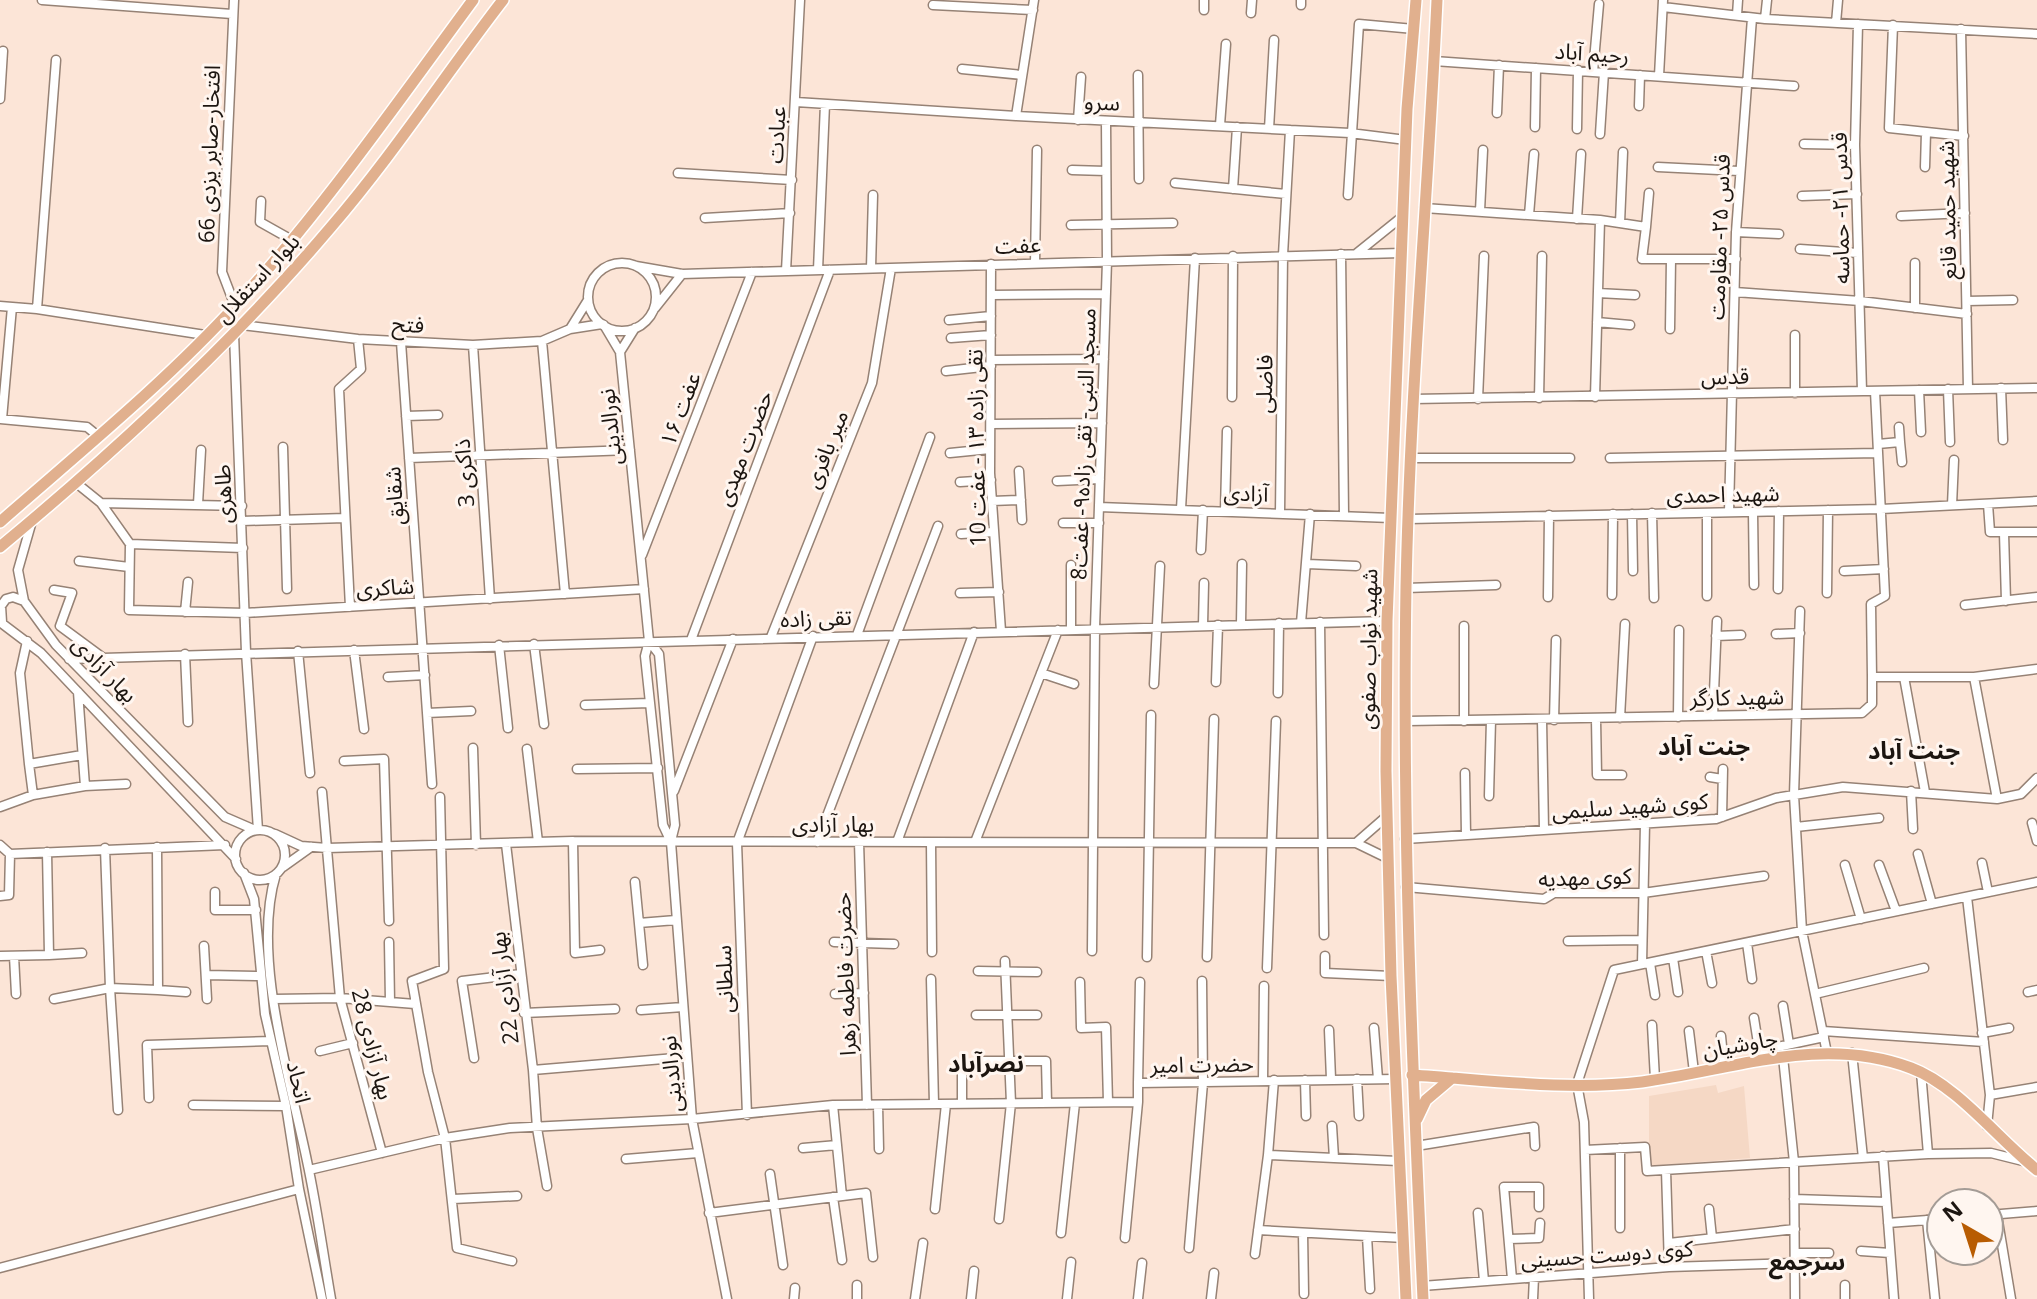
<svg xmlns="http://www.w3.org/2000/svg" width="2037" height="1299" font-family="'Open Sans','Noto Sans Arabic',sans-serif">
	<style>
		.built { fill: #f5d8c5 }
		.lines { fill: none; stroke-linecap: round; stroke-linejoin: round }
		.minor-casing { stroke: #968275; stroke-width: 11 }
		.major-casing { stroke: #fff; stroke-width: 14 }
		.minor { stroke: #fff; stroke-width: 8 }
		.major { stroke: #e1b08e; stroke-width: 11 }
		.labels { text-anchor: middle; stroke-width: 6; stroke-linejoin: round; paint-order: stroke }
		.street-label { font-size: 22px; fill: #1c1510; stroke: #fff6f0 }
		.neighbourhood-label { font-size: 24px; font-weight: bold; fill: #1c1510; stroke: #fff6f0 }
	</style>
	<rect width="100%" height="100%" fill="#fce5d7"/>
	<path class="built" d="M1716,1085L1718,1093L1744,1086L1750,1158L1649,1166V1096Z"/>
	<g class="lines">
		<g class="minor-casing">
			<path id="minor" d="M42,0L232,14
				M234,0L222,272L235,306
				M933,5L1033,10
				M1301,5V0
				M1663,7L1765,19L2037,34
				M1204,10V0
				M1251,13L1252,0
				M1737,15L1738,0
				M1765,19L1767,0
				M1836,23L1838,0
				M1858,24L1855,145L1862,391
				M1893,25L1889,128L1964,136
				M1961,29L1968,389
				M1434,61L1794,86
				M962,69L1022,75
				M1593,72L1599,4
				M1138,75L1139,179
				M1659,76L1663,0
				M0,99L3,51
				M796,102L1016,116L1350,133L1406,140
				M1639,106L1640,75
				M1497,113L1499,65
				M1016,116L1034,0
				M1078,120L1081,77
				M1220,125L1226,44
				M1535,127L1536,68
				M1269,129L1274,40
				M1577,129L1578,70
				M1600,134L1604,72
				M1804,144L1855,145
				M1658,167L1739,171
				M1925,167L1926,132
				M1072,170L1106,171
				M678,173L792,180
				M1175,183L1286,194
				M1233,189L1237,127
				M1348,195L1359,24L1414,29
				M1802,196L1857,194
				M261,201L260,222L292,240
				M1424,208L1600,220L1646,227L1642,259H1736
				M1480,211L1483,150
				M1529,215L1534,154
				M1901,216L1965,213
				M705,218L790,213
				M1577,219L1581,154
				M1620,223L1623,152
				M1071,225L1173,223
				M1646,227L1649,193
				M1736,232L1779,234
				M1800,249L1858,253
				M1357,253L1403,216
				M1341,254L1344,515
				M1035,263L1037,150
				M1915,263V308
				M588 297a34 34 0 1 1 68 0a34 34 0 1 1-68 0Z
				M991,264L990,473L1001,631
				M636,266L682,274L1401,253
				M871,268L873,195
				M818,270L825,104
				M786,271L800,0
				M1735,292L1860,301L1967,314
				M1598,293L1635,295
				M991,295L1106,294
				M1967,301L2013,300
				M0,306L37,309L205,335
				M655,308L682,274
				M37,309L56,60
				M949,320L991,316
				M1597,322L1630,325
				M242,325L358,339L473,345L542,341L570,329L602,324
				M604,325L620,352L649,641L645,656L663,825L671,842L692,1119L727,1299
				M570,329L588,300
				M1670,329L1671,259
				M234,334L246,652L258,830
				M1795,335V393
				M951,338L991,335
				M542,341L565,594
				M401,342L432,784
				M473,345L490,599
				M620,352L635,328
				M991,360L1104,359
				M946,371L991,366
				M2001,388L2003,440
				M1948,389L1950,442
				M1919,390L1921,432
				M1232,397L1233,256
				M1595,397L1600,220
				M1539,398L1542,256
				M1413,399L2037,388
				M1478,399L1484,256
				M406,416L438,415
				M0,419L87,427L98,436
				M2,419L12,307
				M991,424L1102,423
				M1900,442L1902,462
				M1878,444L1900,442L1899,427
				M283,447L287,589
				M950,453L990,449
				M409,458L630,450
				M1412,458H1570
				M1610,458L1878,453
				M1019,471L1022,520
				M1057,481L1100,479
				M75,482L101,503L242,506
				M960,482L991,480
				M992,501L1021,500
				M101,503L130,544L129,610L245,613L644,589
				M198,504L201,450
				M1988,504L1990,532H2037
				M1952,505L1954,460
				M1099,507L1391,518
				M1181,509L1195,258
				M1225,511L1227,431
				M1729,512L1736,232L1752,18
				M1753,512L1754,585
				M1280,513L1283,255L1290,130
				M1652,513L1654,598
				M1707,513V596
				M1632,514L1633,571
				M1409,519L1881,509L2037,501
				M32,521L18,570L24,601L56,645L225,817L255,830
				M242,521L345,518
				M1063,523H1099
				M2004,533L2006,601
				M961,534L994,532
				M130,544L243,548
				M1201,550L1203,510
				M642,555L752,272
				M79,561L129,567
				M1307,564L1356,566
				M1071,565V629
				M1844,571L1884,569
				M1406,588L1496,585
				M1778,589L1779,511
				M54,590L72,593L60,626L102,657
				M960,593L999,592
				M1827,593L1828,510
				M1612,595L1613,514
				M1548,597L1549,515
				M1965,605L2037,597
				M350,607L339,389L361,369L358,339
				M1800,611L1794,795L1802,931L1827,1053
				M185,612L188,582
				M0,622L41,653L236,859
				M2,622L1,606L6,599L13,597L24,601
				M1320,622L1324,935
				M1301,623L1310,514
				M1241,624L1242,564
				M1203,625L1204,583
				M1464,626V721
				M1776,634L1800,633
				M857,635L930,437
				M1716,636L1741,635
				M771,637L872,383L891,268
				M691,640L830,270
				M27,641L20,673L29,764
				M649,641L659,654L675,825L671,841
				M534,644L544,724
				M499,645L508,728
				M354,650L364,729
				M298,651L310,773
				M185,654L188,722
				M69,659L1387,621
				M1041,673L1074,684
				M388,677L425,675
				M1872,677L1871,604L1885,596L1875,391
				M1904,677L1925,792
				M1974,677L1997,799
				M1216,682L1218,625
				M1154,684L1160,566
				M78,692L85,786
				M1278,693L1279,623
				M585,705L650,703
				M427,713L471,711
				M1713,716L1717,621
				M1678,717L1679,630
				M1620,718L1625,624
				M1596,719L1597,775H1622
				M1542,720L1544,830
				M1554,720L1556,640
				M1407,721L1862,713L1872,704V677H1974L2037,669
				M473,748L476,845
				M527,749L538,842
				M82,755L29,764L33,795L85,786L126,784
				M344,761L384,759L389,921
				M577,769L658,768
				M1465,773L1466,835
				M1710,777L1722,779
				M674,791L733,639
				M1911,791L1913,829
				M322,792L340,998L382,1153
				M1489,796L1491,720
				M440,797L444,969L412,981L428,1072L445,1138L457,1248L512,1261
				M0,807L33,795
				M1722,817L1723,769
				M2032,823L2037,841
				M1796,827L1879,818
				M235 855a25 25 0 1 1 50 0a25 25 0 1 1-50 0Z
				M275,834L301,846L327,848L573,841L1356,843L1389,859
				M1405,839L1716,819L1776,798L1843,787L1997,799L2021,794L2037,778
				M573,841L575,953L600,950
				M817,842L938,526
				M859,842L867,1105
				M897,842L974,632
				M931,842L932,952
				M975,842L1058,630
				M1356,843L1387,816
				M506,844L533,1070L687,1057
				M0,845L10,854
				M105,848L110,988L158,990L157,847
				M47,852L49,955L82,953
				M10,854L225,845
				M1918,854L1932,904
				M1982,863L1988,892
				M1845,865L1861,919
				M1879,865L1896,911
				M283,867L311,847
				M244,873L254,899L265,1014L286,1106L299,1189L322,1299
				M276,874C251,955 290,1078 307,1161C317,1207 323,1253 331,1299
				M635,882L643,965
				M1406,887L1544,899L1554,893H1643L1764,876
				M215,892V910H256
				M0,896L9,895L10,854
				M1967,897L1990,1095L1987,1126
				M639,923L676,920
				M1568,941L1642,940
				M389,942L390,1002
				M834,942L894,944
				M1747,943L1752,979
				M204,946L207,999
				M1092,951L1095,628L1107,261L1106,121
				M1706,951L1712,983
				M0,956L49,955
				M14,956L16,994
				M1325,956V973L1391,976
				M1147,957L1151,715
				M1207,957L1214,719
				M1673,958L1678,992
				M1650,963L1655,995
				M1642,964L1645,824
				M1267,968L1276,721
				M978,971L1037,972
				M206,975L260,976
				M931,979L934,1104
				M1080,982L1081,1028L1106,1027L1108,1102
				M158,990L186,992
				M2028,992L2037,990
				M835,994L864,993
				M1815,994L1924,968
				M54,999L110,988L118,1110
				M274,999L340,998L415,1004
				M1783,1006L1789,1044
				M641,1010L683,1007
				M524,1013L615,1009
				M976,1015H1037
				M1754,1018L1760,1056
				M1652,1025L1655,1079
				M1374,1028L1378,1079
				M1329,1030L1331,1079
				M1689,1031L1694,1072
				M1823,1031L1984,1042
				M1982,1033L2009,1028
				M1721,1036L1724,1067
				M320,1051L353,1043
				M1759,1051L1824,1037
				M1852,1053L1863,1158
				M1783,1057L1794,1162L1795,1299
				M474,1058L462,981L520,974
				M979,1061H1046L1047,1103
				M533,1070L537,1128L547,1186
				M1921,1072L1928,1154
				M1357,1079L1359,1116
				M1305,1080L1306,1116
				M1263,1081L1264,986
				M1138,1083L1140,982
				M1990,1095L2037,1087
				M149,1098L147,1045L271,1041
				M962,1104V1074
				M193,1105L286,1106
				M833,1105L842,1196
				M878,1105L879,1149
				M747,1115L737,843L813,636
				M1332,1126L1334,1158
				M1416,1146L1534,1127L1535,1146
				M803,1148L837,1145
				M1620,1148V1228
				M1585,1150L1645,1147L1647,1171L1928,1154L1991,1153L2027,1162
				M1268,1155L1398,1161
				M1883,1156L1894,1299
				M626,1159L698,1153
				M309,1170L445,1138L510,1128L692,1119L833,1105L1138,1102V1083L1396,1079
				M1666,1170L1669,1267
				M770,1174L783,1265
				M833,1197L842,1260
				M453,1199L517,1196
				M1794,1199L1886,1202
				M935,1209L946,1104
				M1709,1209L1712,1238
				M709,1213L866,1193L873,1257
				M1478,1213L1484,1281
				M1989,1215L2037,1211
				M1997,1215L2011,1299
				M999,1219L1011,1103L1005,961
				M1927,1220L1935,1299
				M1888,1223L1941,1219
				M1258,1230L1404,1238
				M1061,1233L1075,1103
				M1303,1233L1304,1294
				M1367,1236L1370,1289
				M1125,1238L1138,1102
				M1509,1239L1539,1238L1540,1223
				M1669,1243L1795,1229
				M1189,1248L1203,1083L1202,981
				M1861,1251L1890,1253
				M1795,1253H1829
				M1255,1254L1268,1155L1274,1080
				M0,1268L299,1189
				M1512,1279L1504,1187H1539V1207
				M857,1285V1299
				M1845,1285V1299
				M1422,1286L1669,1267L1795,1263
				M794,1299L795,1288
				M915,1299L923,1243
				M971,1299L974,1271
				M1067,1299L1071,1262
				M1138,1299L1142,1263
				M1211,1299L1214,1273
				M1533,1299L1534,1277
				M1589,1299L1584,1122L1577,1084L1614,970L2037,882"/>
		</g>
		<g class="major-casing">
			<path id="major" d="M0,522C81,451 166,382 238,303C324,208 397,103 473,0
				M0,547C118,449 232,344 331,227C393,155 445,75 503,0
				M1412,1075C1488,1080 1567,1091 1642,1082C1733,1070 1821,1034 1911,1068C1957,1085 1998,1139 2037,1170
				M1417,1119L1426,1100L1452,1078
				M1406,1299L1391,976L1386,771L1387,621L1407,109L1416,0
				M1423,1299C1412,1062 1402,825 1406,587C1410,391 1428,196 1437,0"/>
		</g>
		<use href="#minor" class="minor"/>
		<use href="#major" class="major"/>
	</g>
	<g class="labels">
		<g class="street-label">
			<text transform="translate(1592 53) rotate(4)" y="8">رحیم آباد</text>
			<text transform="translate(1102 102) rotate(2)" y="8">سرو</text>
			<text transform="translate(776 135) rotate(-87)" y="8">عبادت</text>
			<text transform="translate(209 154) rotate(-88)" y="8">افتخار-صابر یزدی 66</text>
			<text transform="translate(1840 208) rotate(-91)" y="8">قدس ۲۱- حماسه</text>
			<text transform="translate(1947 210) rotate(-91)" y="8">شهید حمید قانع</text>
			<text transform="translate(1719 237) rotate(-88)" y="8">قدس ۲۵- مقاومت</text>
			<text transform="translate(1018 245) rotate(-2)" y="8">عفت</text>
			<text transform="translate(257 278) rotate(-47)" y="8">بلوار استقلال</text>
			<text transform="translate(408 324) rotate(3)" y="8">فتح</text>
			<text transform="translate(1725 376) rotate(-1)" y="8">قدس</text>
			<text transform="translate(1264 384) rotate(-89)" y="8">فاضلی</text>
			<text transform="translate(680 409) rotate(-69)" y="8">عفت ۱۶</text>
			<text transform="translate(610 427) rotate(-96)" y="8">نورالدینی</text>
			<text transform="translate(1083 444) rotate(-88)" y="8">مسجد النبی- تقی زاده۹- عفت8</text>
			<text transform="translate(744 448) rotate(-69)" y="8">حضرت مهدی</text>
			<text transform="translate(976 448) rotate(-91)" y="8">تقی زاده ۱۳ - عفت 10</text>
			<text transform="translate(826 449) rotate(-68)" y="8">میر بافری</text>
			<text transform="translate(464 473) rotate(-94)" y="8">ذاکری 3</text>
			<text transform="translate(1246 493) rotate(2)" y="8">آزادی</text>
			<text transform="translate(223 494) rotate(-92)" y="8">طاهری</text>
			<text transform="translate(1723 494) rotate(-1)" y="8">شهید احمدی</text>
			<text transform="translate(394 496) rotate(-94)" y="8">شقایق</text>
			<text transform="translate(385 587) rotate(-3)" y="8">شاکری</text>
			<text transform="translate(816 618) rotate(-2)" y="8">تقی زاده</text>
			<text transform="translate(1368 649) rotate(-89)" y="8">شهید نواب صفوی</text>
			<text transform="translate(105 669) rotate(46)" y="8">بهار آزادی</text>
			<text transform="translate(1737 697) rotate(-1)" y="8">شهید کارگر</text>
			<text transform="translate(1630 806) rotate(-4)" y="8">کوی شهید سلیمی</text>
			<text x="833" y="832">بهار آزادی</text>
			<text transform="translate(1585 877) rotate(-2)" y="8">کوی مهدیه</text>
			<text transform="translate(845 974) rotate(-92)" y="8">حضرت فاطمه زهرا</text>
			<text transform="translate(724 979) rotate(-92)" y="8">سلطانی</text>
			<text transform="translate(504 988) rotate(-97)" y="8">بهار آزادی 22</text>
			<text transform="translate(373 1044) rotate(76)" y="8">بهار آزادی 28</text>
			<text transform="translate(1740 1044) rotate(-10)" y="8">چاوشیان</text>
			<text transform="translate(1202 1064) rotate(-1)" y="8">حضرت امیر</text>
			<text transform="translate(671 1074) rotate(-95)" y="8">نورالدینی</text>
			<text transform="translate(299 1082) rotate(77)" y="8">اتحاد</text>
			<text transform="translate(1607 1254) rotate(-4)" y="8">کوی دوست حسینی</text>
		</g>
		<g class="neighbourhood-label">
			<text x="1704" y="755">جنت آباد</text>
			<text x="1914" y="759">جنت آباد</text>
			<text x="986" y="1072">نصرآباد</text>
			<text x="1807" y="1270">سرجمع</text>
		</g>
	</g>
	<g transform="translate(1965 1227) rotate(321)"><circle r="38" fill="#fff6f0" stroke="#a49c96" stroke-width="2"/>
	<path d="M0-6L14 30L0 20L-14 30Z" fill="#b85c02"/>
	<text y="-12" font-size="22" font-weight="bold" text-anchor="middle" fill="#1c1510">N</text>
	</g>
</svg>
